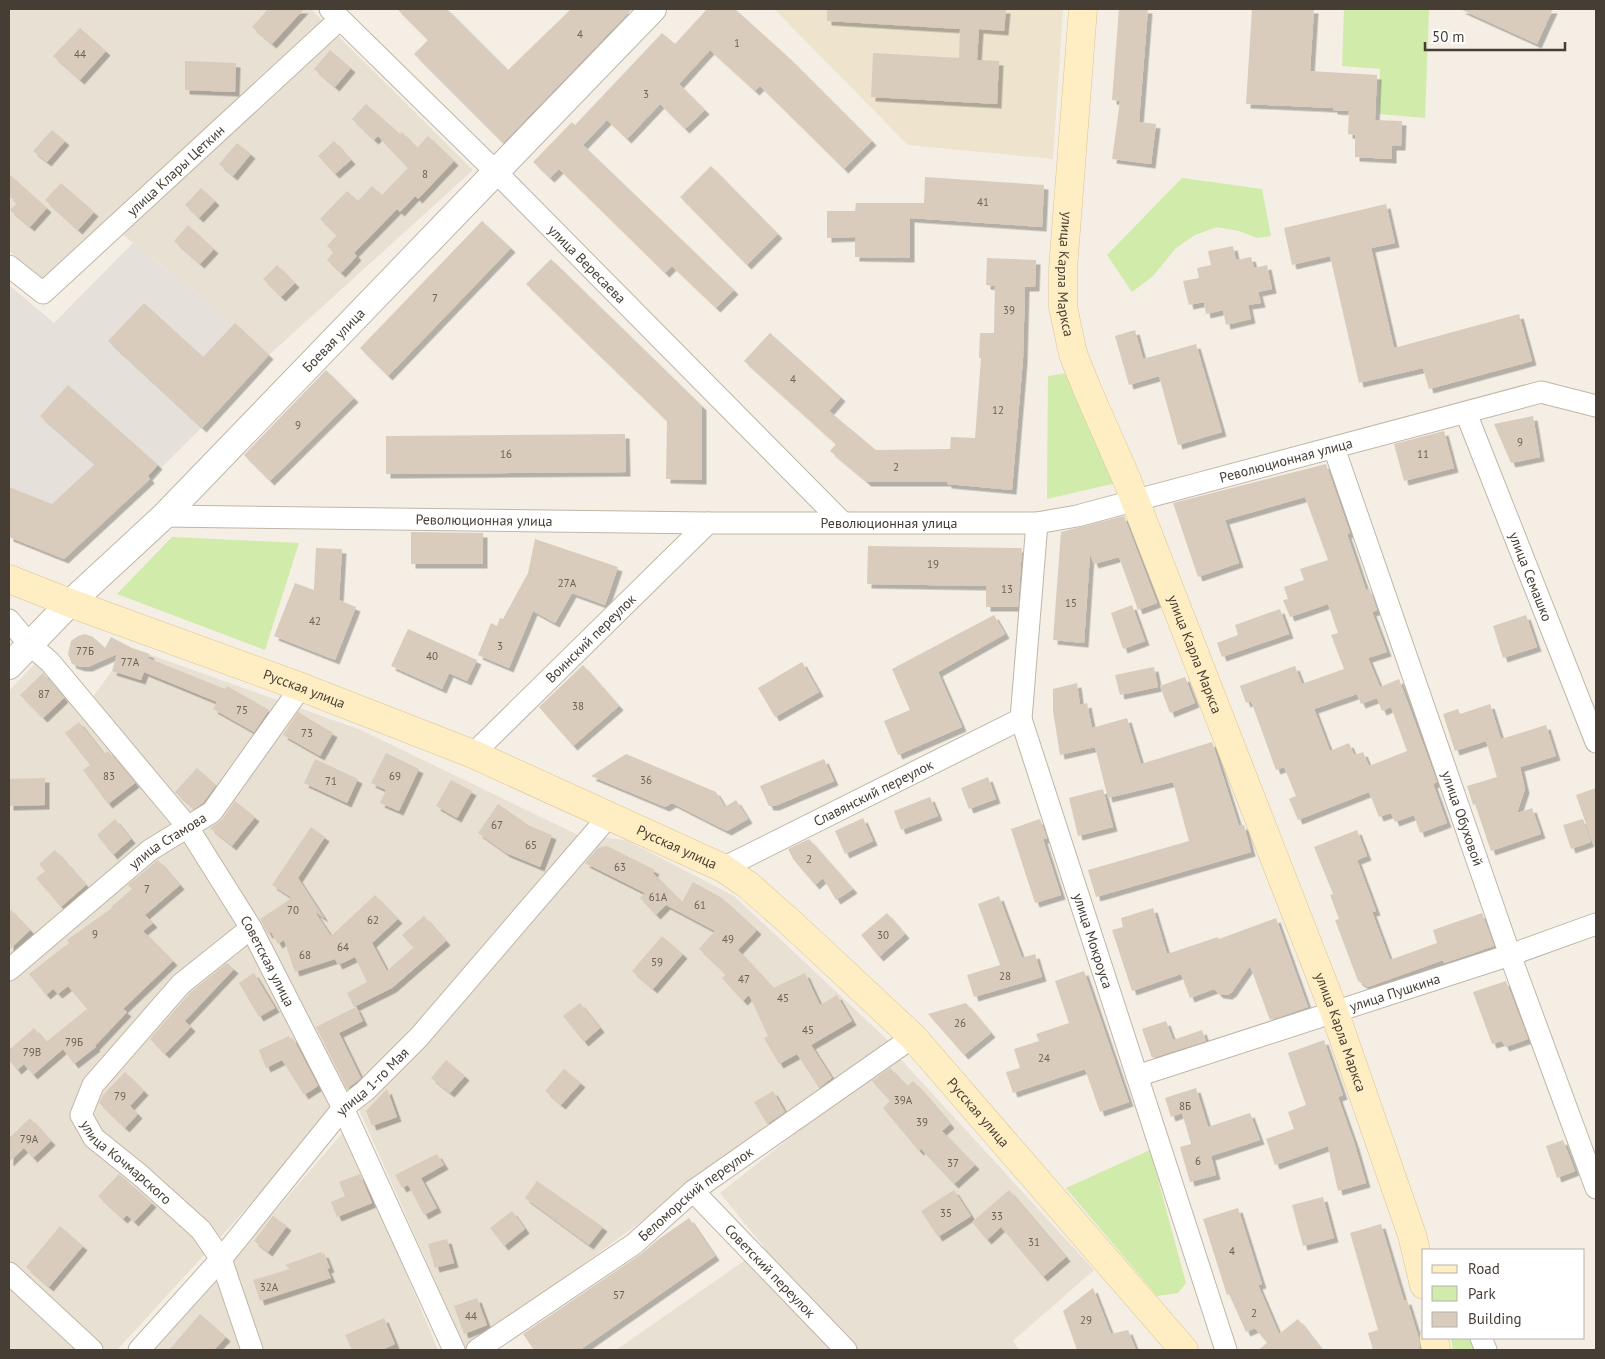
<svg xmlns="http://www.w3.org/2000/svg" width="1605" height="1359" font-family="'PT Sans',sans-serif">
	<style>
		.residential { fill: #e8e0d2 }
		.industrial { fill: #e5e0da }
		.education { fill: #eee3cd }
		.green { fill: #d0ebaa }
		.building { fill: #d9ccbc; fill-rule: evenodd; filter: url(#shadow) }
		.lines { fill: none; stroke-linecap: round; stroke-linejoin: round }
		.minor-casing { stroke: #c0b6a6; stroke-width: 23 }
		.tertiary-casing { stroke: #c0b6a6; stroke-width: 28 }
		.secondary-casing { stroke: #dac493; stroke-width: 29 }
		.minor { stroke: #fff; stroke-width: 21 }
		.tertiary { stroke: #fff; stroke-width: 26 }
		.secondary { stroke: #ffeec3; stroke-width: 28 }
		.labels { text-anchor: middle; stroke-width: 4; stroke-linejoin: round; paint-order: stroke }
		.number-label { font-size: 11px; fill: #6b6256 }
		.street-label { font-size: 14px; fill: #463e34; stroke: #fff }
	</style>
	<defs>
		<filter id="shadow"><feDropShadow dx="4.5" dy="4.5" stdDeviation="0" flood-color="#0004"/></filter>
	</defs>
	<rect width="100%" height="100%" fill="#f4eee4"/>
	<path class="residential" d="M9,9H311L473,170L269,355L235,323L108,223L42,281L9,251Z
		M120,644L361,730L580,836L371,1080L333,1114L117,1350H104L9,1262V691L40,658L92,698L112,671Z
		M597,837L626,840L734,896L895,1047L769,1128L466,1350L356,1103Z
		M896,1054L1094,1270L1013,1341L1019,1350H616L764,1247L720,1193Z
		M346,1129L438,1350H155Z
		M9,1289L75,1350H9Z"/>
	<path class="industrial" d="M133,243L235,323L269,355L202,427L150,479L64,559L9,537V285L54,323Z"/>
	<path class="education" d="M774,9H1063L1053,159L908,145Z"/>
	<path class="green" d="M1344,9H1429L1425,118L1379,114L1380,69L1342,66Z
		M1182,178L1262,189L1271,236L1257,238L1239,231L1217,227L1195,235L1176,248L1153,276L1132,292L1107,255Z
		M1068,373L1116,483L1047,499L1048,376Z
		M172,537L299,543L265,650L117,594Z
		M1150,1150L1186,1283L1178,1293L1157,1296L1066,1188Z
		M1451,1338H1476L1481,1350H1453Z"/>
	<path class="building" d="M268,9H304L272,44L252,27Z
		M397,9H447L508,70L571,9H632L503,143L414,54L428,40Z
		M707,9H735L787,56L872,141L844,169L760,86L755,91L710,50L679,84L705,110L685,129L660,104L627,139L607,120L583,145L734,290L716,308L672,266L665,273L559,169L550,178L533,162L572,122L575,125L662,33L675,44Z
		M827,9H1006L1004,31L979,29L977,60L999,61L997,104L871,97L873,53L959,58L960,29L827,21Z
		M1119,9H1148L1139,122L1156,124L1151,164L1112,159L1120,101L1112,100Z
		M1252,9H1314L1310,71L1377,75L1375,120L1402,121L1401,146H1392V159L1355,157V135L1348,134L1349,111L1333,110V108L1246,104Z
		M1460,9H1553L1537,44Z
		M80,28L106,51L80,80L53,56Z
		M330,50L351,68L335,87L314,69Z
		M185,61L236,63L235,92L185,90Z
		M366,104L400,134L402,132L417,148L428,136L454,161L418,199L415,196L400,212L397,209L354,253L357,256L341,273L327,260L334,252L327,246L337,235L320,219L347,191L358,201L372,186L382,195L408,168L378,136L374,140L352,119Z
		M52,130L65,141L47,162L33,151Z
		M334,141L351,160L335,174L318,156Z
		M237,143L251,154L233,176L219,164Z
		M711,166L778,234L747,265L680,197Z
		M9,174L47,208L30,227L10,210L17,203L9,196Z
		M925,177L1044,185L1042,227L910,218V258L855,257V237L827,238V211H855L856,203H924Z
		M61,183L94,212L78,230L45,200Z
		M201,188L215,201L199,218L185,205Z
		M1386,204L1395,243L1371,248L1394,348L1519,314L1532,361L1429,389L1423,368L1359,383L1330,256L1292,265L1284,228Z
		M482,221L511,248L388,376L360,348Z
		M188,225L214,249L200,264L174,241Z
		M1233,246L1236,260L1251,257L1254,268L1267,265L1272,289L1258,292L1261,303L1248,305L1251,319L1226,325L1223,310L1206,314L1204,302L1189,305L1183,281L1199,278L1197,268L1211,265L1208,251Z
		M987,258L1036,260L1035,287H1025L1023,359L1012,490L947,484V482H867L830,451L836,444L744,361L770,333L841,397L829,411L876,450L950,449L951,437L975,438L981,358H979L980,333H994L995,286L986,285Z
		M551,259L702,406V480L666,479L667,421L526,284Z
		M277,265L295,283L281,297L263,279Z
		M144,303L203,357L235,323L269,355L202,428L108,341Z
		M1135,330L1143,359L1196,344L1222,432L1178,445L1159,376L1129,385L1115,336Z
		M326,370L354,398L270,481L244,455Z
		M68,385L158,465L148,476L150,479L64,559L9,537V487L52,504L95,464L40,416Z
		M1533,416L1540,457L1511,463L1494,424Z
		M1444,431L1454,468L1404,481L1394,444Z
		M625,434L626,472L386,474V436Z
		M1326,464L1350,533L1347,534L1366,590L1370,589L1377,610L1372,612L1387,652L1368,658L1380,687L1399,679L1437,782L1433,784L1447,823L1420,833L1414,815L1395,822L1391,813L1379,817L1369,792L1298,820L1289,799L1296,796L1284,767L1276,770L1251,701L1246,703L1240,686L1295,666L1302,684L1344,669L1331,635L1338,633L1328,604L1290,617L1283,600L1288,599L1284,587L1304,580L1300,569L1328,560L1305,497L1225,520L1239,563L1198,577L1173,503ZM1357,694L1361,704L1377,698L1382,711L1391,707L1407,751L1369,766L1363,752L1354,755L1349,743L1330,751L1314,709Z
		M1124,516L1157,603L1138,610L1119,557L1094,564L1090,554L1084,643L1053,640L1061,532Z
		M411,532L483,533V564H411Z
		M535,539L618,567L605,605L572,593L555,623L533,611L509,668L478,655L491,623L497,626L500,618L503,619L528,573Z
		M868,546L1022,548L1018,607H986V586L867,584Z
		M316,548L342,549L339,600L356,607L335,660L274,636L295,583L314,590Z
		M1132,605L1145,641L1123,649L1111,613Z
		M1280,609L1289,634L1222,657L1217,643L1238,635L1235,625Z
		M994,615L1005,634L938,672L962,727L898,755L884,721L910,710L892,669Z
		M1526,615L1537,647L1503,658L1493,626Z
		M408,629L477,660L467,681L449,673L442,689L391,666Z
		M85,634L93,637L105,648L111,637L132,648L150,654L148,658L225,689L227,686L269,710L254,732L213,709L217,702L144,672L141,680L112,671L117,654L88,667H81L72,664L68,654L71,641L78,636Z
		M802,662L819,692L775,717L758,688Z
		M583,665L619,706L573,746L539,707Z
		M1154,667L1158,687L1120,695L1115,675Z
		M43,673L64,698L43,718L20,695Z
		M1185,677L1195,703L1170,713L1160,686Z
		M1077,683L1080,705L1087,703L1092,728L1127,718L1141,764L1212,742L1239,826L1244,825L1251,852L1096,897L1088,870L1189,841L1173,782L1108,798L1095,747L1060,755L1053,711V689Z
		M1490,704L1501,739L1546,725L1556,756L1520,767L1525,789L1517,813L1532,808L1541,834L1491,851L1475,804L1473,805L1467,786L1497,777L1486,741L1455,751L1443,714L1458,709L1460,714Z
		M298,712L333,733L320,756L283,735Z
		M79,722L104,754L108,751L135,783L108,804L83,770L90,765L65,733Z
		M386,753L419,769L399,811L380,803L386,790L371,783Z
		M626,754L716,792L725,807L736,800L748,819L727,831L672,803L665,807L591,776Z
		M315,759L358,779L347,803L304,783Z
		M824,759L834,781L775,806H769L760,786Z
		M197,768L216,785L203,803L194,809L175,792Z
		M988,777L996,799L969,809L961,788Z
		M45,778V805L9,806V779Z
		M451,780L472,791L457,818L436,806Z
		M1596,788V847H1594L1576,795Z
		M1103,789L1113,827L1078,836L1069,798Z
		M930,797L938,816L901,830L894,811Z
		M235,801L255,817L232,846L210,828L222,820Z
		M498,804L530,826L552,835L540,867L506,853L478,833Z
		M863,818L873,841L845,854L835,831Z
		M115,819L131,839L113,855L97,835Z
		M1040,819L1047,838L1043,839L1061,895L1035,903L1011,829Z
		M1583,819L1591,842L1571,849L1563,825Z
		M311,827L325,837L298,878L324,918L315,912L331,936L375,895L398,919L372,943L387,971L414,947L402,935L424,916L446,941L392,988L354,1007L347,993L367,982L355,957L338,965L335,959L295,972L284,940L278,944L271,932L268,934L260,919L292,898L272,885Z
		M1357,830L1367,856L1357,860L1376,911L1372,912L1390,960L1437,943L1433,930L1482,913L1494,946L1444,963L1443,960L1368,987L1358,981L1335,920L1339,919L1330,895L1333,894L1314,847Z
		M809,839L853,889L836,900L823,878L815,885L793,859L788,849Z
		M607,846L655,870L653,873L682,902L693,882L722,898L757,930L738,950L773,988L805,973L820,1005L837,995L852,1021L811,1045L832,1078L819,1088L797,1054L779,1064L764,1038L768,1036L749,995L743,1001L722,978L726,974L699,949L715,931L666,905L656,915L640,898L645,893L585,863L598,848Z
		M55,850L86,885L61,907L36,878L45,871L39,864Z
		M158,860L180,885L145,915L153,923L143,931L173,961L123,1009L127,1012L95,1046L96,1047L74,1064L63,1049L33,1075L24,1064L17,1070L9,1060V1050L34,1028L46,1042L87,1009L68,986L58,994L53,989L46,995L29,974L69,943L67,940L112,908L111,907L132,889L128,885Z
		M999,896L1022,958L1035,954L1042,977L974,997L967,975L1000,965L978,904Z
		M9,908L30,930L9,950Z
		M1153,908L1167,954L1218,937L1219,939L1276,918L1308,1007L1270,1020L1250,966L1232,992L1228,995L1219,994L1214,989L1190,998L1181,974L1132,991L1112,930L1123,927L1121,918Z
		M887,913L905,934L879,957L861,935Z
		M662,936L683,954L653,989L632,971Z
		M227,963L234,969L185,1021L191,1027L165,1054L150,1039L190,993Z
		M1084,971L1129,1102L1100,1112L1085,1069L1013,1093L1006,1072L1020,1068L1014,1049L1039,1041L1036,1034L1069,1023L1055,981Z
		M254,973L275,1008L259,1017L239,983Z
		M1506,981L1528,1039L1505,1047L1502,1041L1492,1044L1473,992Z
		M580,1003L600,1028L584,1042L563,1016Z
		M966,1003L991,1033L964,1055L928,1014Z
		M356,1007L363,1021L339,1033L361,1078L347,1089L316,1027Z
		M1166,1021L1173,1040L1202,1030L1206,1041L1152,1058L1142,1029Z
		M289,1036L290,1039L293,1038L318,1086L304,1095L282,1060L266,1068L259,1050Z
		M1324,1040L1343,1095L1338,1097L1355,1145L1366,1183L1338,1191L1328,1146L1275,1165L1266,1139L1294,1129L1288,1112L1306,1105L1288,1053Z
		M446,1060L465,1076L450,1093L431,1078Z
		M890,1068L907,1086L913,1081L924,1093L950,1124L942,1131L975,1165L954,1184L921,1149L919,1151L883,1108L890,1101L872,1081Z
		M564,1069L581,1083L561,1105L545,1091Z
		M125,1072L144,1091L130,1106L138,1114L125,1128L99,1103L103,1095Z
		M1196,1088L1208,1127L1250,1113L1260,1140L1211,1156L1216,1175L1190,1182L1180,1147L1191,1144L1182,1113L1171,1117L1165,1098Z
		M387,1089L397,1117L372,1126L366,1111Z
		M773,1091L785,1112L767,1124L754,1102Z
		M30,1118L51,1141L33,1158L24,1148L9,1162V1138Z
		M1563,1140L1575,1171L1557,1178L1546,1146Z
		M437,1154L444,1165L421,1178L437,1208L424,1215L408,1185L402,1188L395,1175Z
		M119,1174L152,1203L134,1222L127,1215L123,1219L98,1196Z
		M360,1174L372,1203L337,1217L331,1202L345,1196L339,1182Z
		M537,1181L603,1227L589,1245L525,1198Z
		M954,1190L971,1216L938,1237L921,1211Z
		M1009,1190L1066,1257L1043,1277L1001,1227L987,1240L972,1222Z
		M1323,1197L1334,1238L1303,1246L1292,1205Z
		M1238,1208L1262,1284L1258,1285L1279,1334L1298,1319L1322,1350H1258L1267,1343L1255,1328L1246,1332L1229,1294L1227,1295L1203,1219Z
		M512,1211L525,1229L504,1246L490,1228Z
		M273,1216L287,1226L268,1252L254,1241Z
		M689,1218L715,1256L580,1350H534L523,1334L641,1254L659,1239Z
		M1381,1224L1404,1301L1407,1300L1419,1339L1420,1350H1373L1368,1333L1378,1330L1350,1233Z
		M60,1226L83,1246L49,1287L26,1267Z
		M447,1239L454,1263L435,1268L428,1244Z
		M321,1252L322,1254L324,1253L330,1268L327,1269L331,1278L260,1301L253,1280L290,1269L285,1265Z
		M1093,1288L1111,1334L1128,1330L1136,1350H1077L1063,1311Z
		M477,1298L487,1325L464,1334L454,1306Z
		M200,1314L226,1337L214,1350H169Z
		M384,1318L395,1344L382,1350H352L345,1335Z"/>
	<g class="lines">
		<g class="minor-casing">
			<g id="minor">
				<path id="s1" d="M330,9L496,172L842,522"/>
				<path id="s2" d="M9,266L43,293L340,19"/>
				<path id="s3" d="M1466,413L1596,742"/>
				<path id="s4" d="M1334,448L1510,955L1596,1188"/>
				<path id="s5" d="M164,516L708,523H1037L1077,516L1541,392L1596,406"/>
				<path id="s6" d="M1037,523L1021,719L1226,1350"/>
				<path id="s7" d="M9,620L29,644L50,662L187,826L251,928L343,1108L454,1350"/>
				<path id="s8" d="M473,754L708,523"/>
				<path id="s9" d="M723,868L1021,719"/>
				<path id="s10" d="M251,928L181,984L93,1085L81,1115L94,1138L140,1175L201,1230L221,1259L252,1350"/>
				<path id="s11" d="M9,970L150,850L212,812L301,687"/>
				<path id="s12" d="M1137,1076L1510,955L1596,924"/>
				<path id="s13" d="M693,1191L846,1350"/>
				<path d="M9,1273L92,1350"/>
				<path d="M1481,1338L1486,1350"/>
				<path id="s14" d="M139,1350L221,1259L343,1108L365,1091L419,1037L609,816"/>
				<path id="s15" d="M477,1350L634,1244L693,1191L913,1037"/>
			</g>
		</g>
		<g class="tertiary-casing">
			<g id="tertiary">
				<path id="s16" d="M9,666L70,603L164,516L653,9"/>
			</g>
		</g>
		<g class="secondary-casing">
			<g id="secondary">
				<path id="s17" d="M1083,9L1063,269V307L1073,354L1087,389L1127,480L1334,1011L1412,1235L1424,1285"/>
				<path id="s18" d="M9,579L70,603L301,687L473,754L723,868L748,885L792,924L913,1037L1184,1350"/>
				<path d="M1434,1338L1436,1350"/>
			</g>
		</g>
		<use href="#minor" class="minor"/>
		<use href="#tertiary" class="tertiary"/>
		<use href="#secondary" class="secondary"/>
	</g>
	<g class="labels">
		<g class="number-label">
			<text x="580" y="38">4</text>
			<text x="737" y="47">1</text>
			<text x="80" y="58">44</text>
			<text x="646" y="98">3</text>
			<text x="425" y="178">8</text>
			<text x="983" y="206">41</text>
			<text x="435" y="302">7</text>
			<text x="1009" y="314">39</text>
			<text x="793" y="383">4</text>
			<text x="998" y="414">12</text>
			<text x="298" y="429">9</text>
			<text x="1520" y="446">9</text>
			<text x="506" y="458">16</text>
			<text x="1423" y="458">11</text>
			<text x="896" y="471">2</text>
			<text x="933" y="568">19</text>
			<text x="567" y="587">27А</text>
			<text x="1007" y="593">13</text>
			<text x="1071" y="607">15</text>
			<text x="315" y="625">42</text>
			<text x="500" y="650">3</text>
			<text x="85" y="655">77Б</text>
			<text x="432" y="660">40</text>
			<text x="130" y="666">77А</text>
			<text x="44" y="698">87</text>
			<text x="578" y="710">38</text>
			<text x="242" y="714">75</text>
			<text x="307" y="737">73</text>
			<text x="109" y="780">83</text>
			<text x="395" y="780">69</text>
			<text x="646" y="784">36</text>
			<text x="331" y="785">71</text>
			<text x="497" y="829">67</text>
			<text x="531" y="849">65</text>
			<text x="809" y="863">2</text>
			<text x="620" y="871">63</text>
			<text x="147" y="893">7</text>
			<text x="658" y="901">61А</text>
			<text x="700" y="909">61</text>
			<text x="293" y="914">70</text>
			<text x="373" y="924">62</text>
			<text x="95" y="938">9</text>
			<text x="883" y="939">30</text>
			<text x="728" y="943">49</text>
			<text x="343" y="951">64</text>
			<text x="305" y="959">68</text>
			<text x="657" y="966">59</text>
			<text x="1005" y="980">28</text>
			<text x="744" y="983">47</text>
			<text x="783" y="1002">45</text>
			<text x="960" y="1027">26</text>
			<text x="808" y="1034">45</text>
			<text x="74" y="1046">79Б</text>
			<text x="32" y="1056">79В</text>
			<text x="1044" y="1062">24</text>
			<text x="120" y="1100">79</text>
			<text x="903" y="1104">39А</text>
			<text x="1185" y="1110">8Б</text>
			<text x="922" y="1126">39</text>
			<text x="29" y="1143">79А</text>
			<text x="1198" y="1165">6</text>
			<text x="953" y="1167">37</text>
			<text x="946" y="1217">35</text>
			<text x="997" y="1220">33</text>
			<text x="1034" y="1246">31</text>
			<text x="1232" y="1255">4</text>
			<text x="269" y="1291">32А</text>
			<text x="619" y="1299">57</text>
			<text x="1254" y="1317">2</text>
			<text x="471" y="1320">44</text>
			<text x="1086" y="1324">29</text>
		</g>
		<g class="street-label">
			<text dy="5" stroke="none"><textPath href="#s2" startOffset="224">улица Клары Цеткин</textPath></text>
			<text dy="5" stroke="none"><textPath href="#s1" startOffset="362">улица Вересаева</textPath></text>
			<text dy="5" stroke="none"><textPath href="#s17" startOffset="266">улица Карла Маркса</textPath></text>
			<text dy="5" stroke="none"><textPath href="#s16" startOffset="460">Боевая улица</textPath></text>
			<text dy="5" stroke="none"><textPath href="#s5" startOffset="1130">Революционная улица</textPath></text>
			<text dy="5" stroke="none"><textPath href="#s5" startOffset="320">Революционная улица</textPath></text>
			<text dy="5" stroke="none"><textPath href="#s5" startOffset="725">Революционная улица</textPath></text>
			<text dy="5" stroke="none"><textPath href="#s3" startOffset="176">улица Семашко</textPath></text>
			<text dy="5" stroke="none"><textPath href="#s8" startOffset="165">Воинский переулок</textPath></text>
			<text dy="5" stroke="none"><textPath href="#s17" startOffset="671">улица Карла Маркса</textPath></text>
			<text dy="5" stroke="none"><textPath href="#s18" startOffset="315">Русская улица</textPath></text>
			<text dy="5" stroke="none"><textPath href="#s9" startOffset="168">Славянский переулок</textPath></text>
			<text dy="5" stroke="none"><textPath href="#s4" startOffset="392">улица Обуховой</textPath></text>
			<text dy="5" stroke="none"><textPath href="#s11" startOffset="205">улица Стамова</textPath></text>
			<text dy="5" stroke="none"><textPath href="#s18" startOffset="720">Русская улица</textPath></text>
			<text dy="5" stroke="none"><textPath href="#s6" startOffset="430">улица Мокроуса</textPath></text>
			<text dy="5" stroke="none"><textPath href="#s7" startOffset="430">Советская улица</textPath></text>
			<text dy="5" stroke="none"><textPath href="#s12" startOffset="271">улица Пушкина</textPath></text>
			<text dy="5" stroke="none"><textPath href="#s17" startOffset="1076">улица Карла Маркса</textPath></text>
			<text dy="5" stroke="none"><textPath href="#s14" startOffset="356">улица 1-го Мая</textPath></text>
			<text dy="5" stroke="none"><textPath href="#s18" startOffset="1125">Русская улица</textPath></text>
			<text dy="5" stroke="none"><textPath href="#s10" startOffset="322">улица Кочмарского</textPath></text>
			<text dy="5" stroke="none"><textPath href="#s15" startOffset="269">Беломорский переулок</textPath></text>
			<text dy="5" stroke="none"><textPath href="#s13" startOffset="111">Советский переулок</textPath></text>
		</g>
	</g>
	<rect width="1605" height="1359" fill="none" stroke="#463e34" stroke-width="20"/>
	<rect x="1422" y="1249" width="162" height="90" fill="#ffffff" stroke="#b5b2ae"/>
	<rect x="1432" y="1265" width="25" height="8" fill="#ffeec3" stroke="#b5b2ae"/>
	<text x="1468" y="1274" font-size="15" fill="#463e34">Road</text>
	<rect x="1432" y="1286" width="25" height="15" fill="#d0ebaa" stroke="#b5b2ae"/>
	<text x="1468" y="1299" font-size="15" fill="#463e34">Park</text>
	<rect x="1432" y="1312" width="25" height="15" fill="#d9ccbc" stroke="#b5b2ae"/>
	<text x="1468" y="1324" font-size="15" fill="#463e34">Building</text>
	<path d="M1425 42v8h140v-8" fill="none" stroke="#463e34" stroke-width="2.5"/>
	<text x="1432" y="42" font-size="15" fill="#463e34" stroke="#ffffff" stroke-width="4" paint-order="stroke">50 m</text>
</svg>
